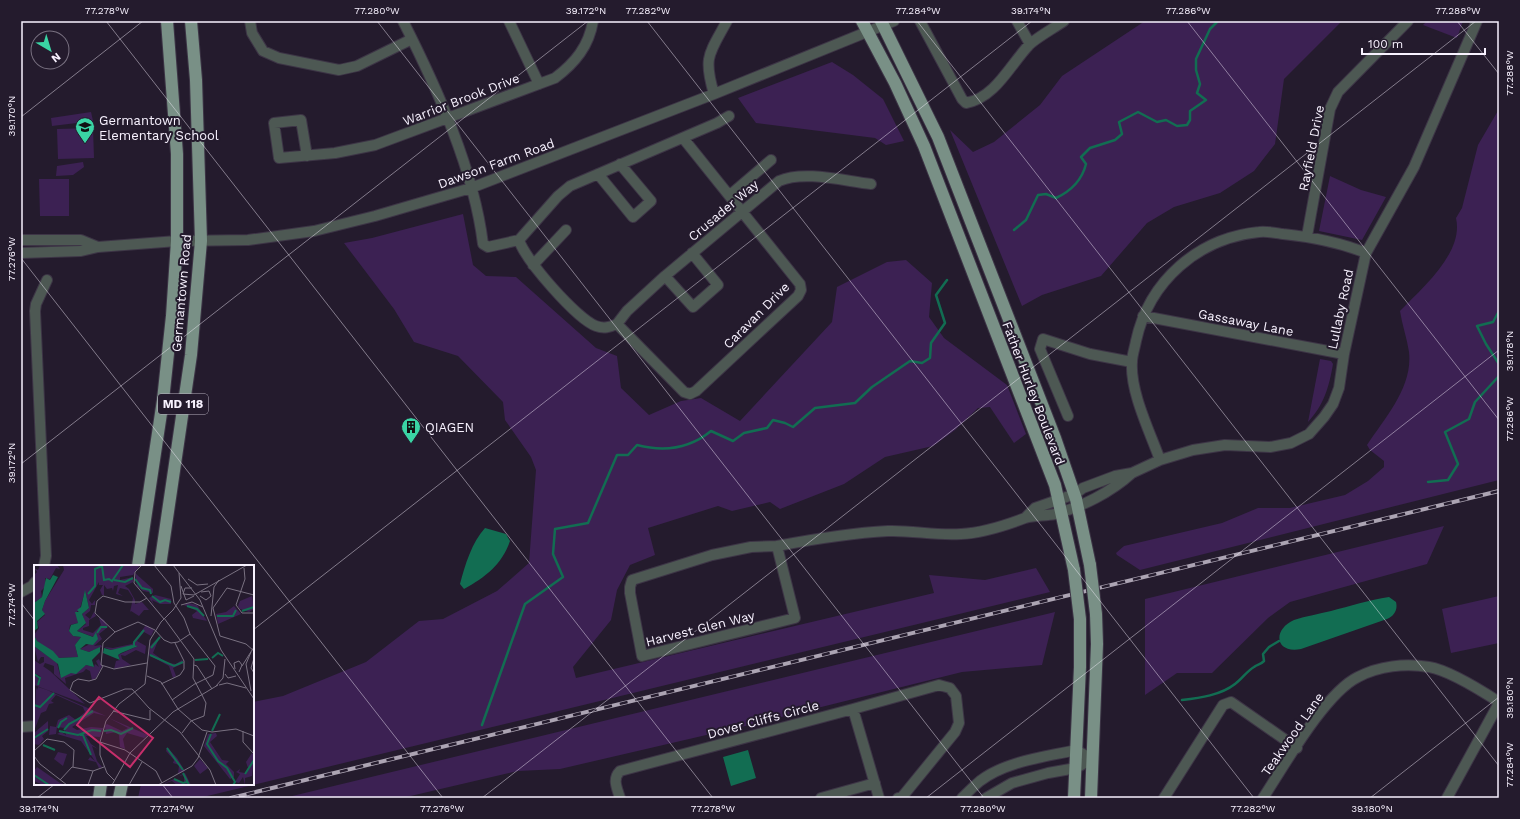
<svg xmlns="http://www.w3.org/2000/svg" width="1520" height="819" font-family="'Work Sans',sans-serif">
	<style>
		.green { fill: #3c2153 }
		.water { fill: #126d52 }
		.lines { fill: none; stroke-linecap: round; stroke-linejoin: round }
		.stream { stroke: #126d52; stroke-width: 2.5 }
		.minor-casing { stroke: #3d3546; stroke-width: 12 }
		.major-casing { stroke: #3d3546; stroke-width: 14 }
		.minor { stroke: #4d5853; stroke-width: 10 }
		.major { stroke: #799086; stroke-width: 12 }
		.rail-casing { stroke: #aca4b3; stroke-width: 4 }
		.rail { stroke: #241b2d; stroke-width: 2.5; stroke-dasharray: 8; stroke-linecap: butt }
		.major-bridge-casing { stroke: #3d3546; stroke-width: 14; stroke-linecap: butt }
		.major-bridge { stroke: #799086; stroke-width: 12 }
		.ticks { fill: none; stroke: #f8f2ff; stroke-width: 1; stroke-opacity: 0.45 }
		.labels { text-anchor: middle; stroke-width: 4; stroke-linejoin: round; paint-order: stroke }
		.shield { fill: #241b2d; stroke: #b8b2c0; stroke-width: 1 }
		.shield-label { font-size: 12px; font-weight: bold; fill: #f8f2ff }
		.street-label { font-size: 13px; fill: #f8f2ff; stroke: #241b2d }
		.poi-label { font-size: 13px; fill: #f8f2ff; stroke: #241b2d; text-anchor: start }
		.inset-river { fill: none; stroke: #126d52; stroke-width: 2 }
		.inset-road { fill: none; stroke: #797181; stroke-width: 1 }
		.view { fill: #c72e6b; fill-opacity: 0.15; stroke: #c72e6b; stroke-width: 2 }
		.inset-edge { fill: none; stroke: #f8f2ff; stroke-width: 2 }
		.neatline { fill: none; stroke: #f8f2ff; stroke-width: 1.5 }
		.ticks-label { font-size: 10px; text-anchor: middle; fill: #f8f2ff }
	</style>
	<rect width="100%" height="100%" fill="#241b2d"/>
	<path class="green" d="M1145,21H1342L1284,79L1275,144L1254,171L1220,193L1174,207L1147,223L1101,276L1042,295L1022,306L950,130L973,152L994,142L1040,105L1062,76Z
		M1427,21H1463L1457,38L1423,25Z
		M832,62L853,75L883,99L904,141L886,145L875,138L756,123L738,98Z
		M1499,109V480L1140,570L1117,555L1116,553L1124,546L1222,523L1258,508H1290L1345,495L1368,481L1384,467V461L1370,450L1367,445C1385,418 1413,387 1409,352C1407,338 1402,325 1400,311C1422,288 1464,253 1456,218L1462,208L1478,145Z
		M91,112L93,121L52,126L51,118Z
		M93,128L94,158L58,159L57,129Z
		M83,162L84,167L73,175L56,176L57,166Z
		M1330,176L1361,190L1386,197L1362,240L1319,231Z
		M39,179H69V216H40Z
		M463,214L473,265L486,276L516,277L596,348L617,356L621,388L649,415L681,401L701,398L740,421L832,322L837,287L887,262L906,260L932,283L929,317L944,338L1007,385L1026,434L1014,443L990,407L978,408L955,430L933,446L885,457L844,484L780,509L770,502L732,511L718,506L648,528L655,555L630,565L617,590L611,620L573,667L576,678L934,593L929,575L985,580L1036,568L1050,592L199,798H138L141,784H253V702L283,696L366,662L419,621L443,619L497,591L529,563L536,470L531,457L505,420L503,402L458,356L414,342L394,309L344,243L372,238Z
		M1320,359L1331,361L1333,364C1329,387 1324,405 1308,422Z
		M1444,526L1427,564L1290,602L1268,618L1212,673H1177L1145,695V599Z
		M1499,596V643L1451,653L1442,609Z
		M1055,612L1042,665L962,672L745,726L560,769L518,771L402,798H284Z"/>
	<path class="water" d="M485,528L506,534L510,541C502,564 486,577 464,589L460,584C465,565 472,542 485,528Z
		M1389,597L1396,602C1398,610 1394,616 1387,619L1301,649C1274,654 1273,629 1294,620C1306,616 1319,614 1331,611C1350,606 1369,600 1389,597Z
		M748,750L756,778L731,786L723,757Z"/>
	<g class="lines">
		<path class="stream" d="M1014,230L1026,220L1038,195L1046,194L1056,198C1071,191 1082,180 1086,164L1081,157L1090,148L1115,140L1122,134L1119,122L1138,112L1157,122L1166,120L1177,126L1187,125L1190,120V111L1206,100L1197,93L1200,84L1196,70V59L1210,29L1218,21
			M1499,311L1493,322L1477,326L1486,344L1499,364
			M1428,482L1448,480L1458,464L1445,432L1469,419L1475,402L1499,376
			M1182,700C1200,698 1221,695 1235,684C1242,679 1247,671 1254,667C1258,664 1260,665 1264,661L1263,654L1269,647L1279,641
			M482,725L525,604L563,577L553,554L555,529L588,523L617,455H628L637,445C664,452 689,449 711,431L733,441L744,433L767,428L773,420L785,423L793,427L815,408L855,403L872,387L910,361L922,363L930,358L931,343L945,323L936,295L947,280"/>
		<g class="minor-casing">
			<path id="minor" d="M250,21L252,33L263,51L279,58L339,70L357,66L412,39
				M403,21C437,88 474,170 483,244L488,247L519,240
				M509,21L539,84
				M920,21L962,99L966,103C995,98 1010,65 1029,45C1036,38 1054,28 1064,21
				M1017,21L1030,44
				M714,94C703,57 709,54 727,21
				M683,138L800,284L801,290L798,296L696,391L690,394L684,392L617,324C610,327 604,329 596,326C577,319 525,260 519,240L558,196L570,186L717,123L729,116
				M307,156L301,120L274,123L279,158L335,153L375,145L555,78C575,63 589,46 593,21
				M598,174L633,217L651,201L620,164
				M730,195L771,160
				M1307,236L1330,109L1338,92L1408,21
				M21,240H81L98,247
				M21,253L81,251L98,247L177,241L248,240L314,231L375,216L471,188L714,94L894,21
				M533,265L566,230
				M665,276L693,307L718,285L692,253
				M1143,316L1344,354
				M617,324L627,311L665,276L779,181C804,170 844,181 871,184
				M1068,416L1040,349L1043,339L1090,354L1132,362
				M1160,460C1150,432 1130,392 1132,362C1132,355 1135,347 1136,341C1149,281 1198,238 1259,232C1267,231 1276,233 1283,234C1312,237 1339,242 1366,253
				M1026,517L1035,508L1075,494L1083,488L1115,476L1132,473L1160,460L1193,450L1225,445L1270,447L1291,443L1309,434L1324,417L1333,404L1339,388L1344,354L1366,253L1414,167L1477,21
				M777,546L795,618L642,656L630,593V587L632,580L712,555L751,547Z
				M777,546C814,539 851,533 888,531C912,530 936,536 961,534C983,533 1004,526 1025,518C1034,515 1045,516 1055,514C1082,507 1111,492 1132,473
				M44,566L46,556L35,311L36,304L47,280
				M21,592L32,586L35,582
				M853,709L939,685L950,688L956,696L959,723L955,732L902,797L898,798
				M21,727L35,726
				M620,798C617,788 612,779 620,771L853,709L879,798
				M821,798L875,783
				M962,798C968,792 974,786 980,781C1006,761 1045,757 1076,750L1092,759
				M986,798L1012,783L1048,773L1076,768L1092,759
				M1164,798L1223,705L1231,702L1297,748
				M1263,798C1284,766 1325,693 1358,677C1379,666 1405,663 1429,667C1448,670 1482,691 1499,702
				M1447,798L1499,703"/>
		</g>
		<g class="major-casing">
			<path id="major" d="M862,21L895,83L924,146L1055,485L1074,570
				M881,21L938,137L1055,438L1076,499L1090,565
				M138,566L163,400L172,316L177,241V154L167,21
				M160,566L191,355L201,241L196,80L191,21
				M99,798L101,784
				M119,798L122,784
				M1074,798L1080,667V619
				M1091,798L1097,644L1096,614"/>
		</g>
		<use href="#minor" class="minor"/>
		<use href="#major" class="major"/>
		<g class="rail-casing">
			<path id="rail" d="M231,798L1499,491"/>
		</g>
		<use href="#rail" class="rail"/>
		<g class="major-bridge-casing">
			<path id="major-bridge" d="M1090,565L1096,614
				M1074,570L1080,619"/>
		</g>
		<use href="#major-bridge" class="major-bridge"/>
	</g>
	<path class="ticks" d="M106,21L713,798M377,21L984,798M647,21L1254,798M917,21L1499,766M1187,21L1499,420M1457,21L1499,74M21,117L143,21M21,258L443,798M21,464L588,21M21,603L35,621M253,630L1032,21M162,784L173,798M37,798L55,784M482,798L1476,21M926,798L1499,350M1370,798L1499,697"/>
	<defs>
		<g id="school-pin" transform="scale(1)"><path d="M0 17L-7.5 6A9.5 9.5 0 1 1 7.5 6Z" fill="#3ad4a4" stroke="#241b2d"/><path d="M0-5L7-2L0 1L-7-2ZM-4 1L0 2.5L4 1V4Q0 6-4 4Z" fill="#111"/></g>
		<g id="building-pin" transform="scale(1)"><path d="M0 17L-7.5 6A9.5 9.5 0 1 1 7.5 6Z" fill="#3ad4a4" stroke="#241b2d"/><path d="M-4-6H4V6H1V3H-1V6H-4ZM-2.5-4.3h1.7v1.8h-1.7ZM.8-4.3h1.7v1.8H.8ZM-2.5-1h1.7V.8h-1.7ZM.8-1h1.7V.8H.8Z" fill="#111"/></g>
	</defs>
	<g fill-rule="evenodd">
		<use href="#school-pin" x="85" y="127"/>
		<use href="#building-pin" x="411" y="427"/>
	</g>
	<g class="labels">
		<rect class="shield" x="158" y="394" width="50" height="20" rx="3"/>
		<g class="shield-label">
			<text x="183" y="408">MD 118</text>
		</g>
		<g class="street-label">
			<text transform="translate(461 99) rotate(-21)" y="5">Warrior Brook Drive</text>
			<text transform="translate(1311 148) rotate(-79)" y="5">Rayfield Drive</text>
			<text transform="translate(496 163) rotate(-20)" y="5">Dawson Farm Road</text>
			<text transform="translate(723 210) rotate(-40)" y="5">Crusader Way</text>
			<text transform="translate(181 293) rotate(-85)" y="5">Germantown Road</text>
			<text transform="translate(1340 309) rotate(-78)" y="5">Lullaby Road</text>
			<text transform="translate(756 315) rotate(-45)" y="5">Caravan Drive</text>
			<text transform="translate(1246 322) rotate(11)" y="5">Gassaway Lane</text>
			<text transform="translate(1034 393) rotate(69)" y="5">Father Hurley Boulevard</text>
			<text transform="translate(700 628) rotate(-14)" y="5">Harvest Glen Way</text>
			<text transform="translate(763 719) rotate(-15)" y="5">Dover Cliffs Circle</text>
			<text transform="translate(1292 734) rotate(-55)" y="5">Teakwood Lane</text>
		</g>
		<g class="poi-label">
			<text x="99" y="125">Germantown<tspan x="99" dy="15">Elementary School</tspan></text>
			<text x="425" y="432">QIAGEN</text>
		</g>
	</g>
	<g transform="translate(34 565)">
		<rect width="220" height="220" fill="#241b2d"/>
		<path d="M6,0H23L26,4L22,3L16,14L11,13L12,21L7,26L8,32L0,38V10L3,7L0,3L4,5ZM29,0H106L99,10L86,12V15L99,12V17L91,21L95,24L101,35V39L108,37L115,45H110L105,51L97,46L96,47L99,33L94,25L86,23L84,28L89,31L82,29L84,20L80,21L79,26L78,23L73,24L70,20V30H68L66,25L69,20H65V17L55,35L58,39L61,35V40H57L56,46L51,50L56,54L60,47L62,51L55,55V61L49,63V65L59,68L67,60L65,53L70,55L74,62L65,69L68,74L60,81L67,80L68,82L55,87L46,84L54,80L63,67L60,72L43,66L52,59L48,49L55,43L51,26L45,47L43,46L44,58L36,60L35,66L39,71L47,72L41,80L44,92L25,93L3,76L0,70L5,63L3,57L11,50L8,45L11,36L30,5ZM101,8L119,24V28L109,26L103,21ZM121,30L137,34V39H126L118,35L120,40L115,33ZM218,31L220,44L215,47L206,44L204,41L206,36ZM155,38L163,40L173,56L159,53L158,50L163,46L150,40ZM200,41L207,49L184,59L182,49L192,47ZM112,60L120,65L117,71L110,67L103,76L112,81L111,89L102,85L91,91L87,90L88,94L97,100L80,104L82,96L86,95L84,90L104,81L77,85L70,82L79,83L98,79ZM126,71L119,88L133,98L142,99L148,95L150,98L139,103L142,111L139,113L135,101L115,90L116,81ZM0,81L23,98L26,110L29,111L52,100L60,102L61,99L65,102L62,96L65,94L68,101L62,113L58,115L56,106L52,104L49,107L31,113L32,119L20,109V101L11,98L9,102L6,99L10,97V92H7L4,97ZM0,95L16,106L51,139L0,120L1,111L5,112L4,120L7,114L6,111L0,108ZM2,122L3,125L4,122L13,125L72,151L60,148L38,162L43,165L57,162L69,163L66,172L52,171L57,179L64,184L58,181L63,196L68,202L65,203L62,197L54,195L56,192L61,196L47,176L23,169L27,167L32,170L31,163L23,162L22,169L15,170L16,161L22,162L24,155L35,150L42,155L51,147L49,142L22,130L17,136L20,138L15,139L12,146L7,148L0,166ZM75,153L114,170L110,173L93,168L89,174L91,184L86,182L85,170L82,167L72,169L71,161L73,159L88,166L94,163ZM14,156V166L8,171L10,174L5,180L0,179V168ZM182,168L183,171L176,177L188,195L195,196L192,199L200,207V212L196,214L170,181L174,169ZM133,182L143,193L151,206L144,209L145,200L139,198L140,195L132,186ZM24,187L33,189L29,201L20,194ZM218,188L220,190L218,211L211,213V220L209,212L205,218L201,217L206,209L202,207L206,204L205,207L211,208L214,203L212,197ZM166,194L174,203L166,209L160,201ZM3,202L26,218L33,220H9L0,216V206ZM151,208L157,220H143L138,216L129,219L140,214L150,218V210L145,211Z" fill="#3c2153"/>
		<path d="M19,10L24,12L11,36L8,45L11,49L3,56L4,63L0,66V38L8,32L12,13L16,15ZM51,25L55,43L48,49L52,58L43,66L59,72L62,67L64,74L59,80L52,79L46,84L55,87L66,82V87L58,95L60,102L52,100L42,109L37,108L27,113L24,99L0,81V70L3,76L19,86L25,93L44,92L41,80L47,72L39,71L35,66L37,60L44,58L41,47H45L43,45L47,42ZM98,80L104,81L87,88L84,90L86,95L69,88L70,83L77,85Z" fill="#126d52"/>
		<path class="inset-river" d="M101,14L108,23L116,25L117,29M80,15L91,17L99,13M54,29L61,21V4L68,1L70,15L75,14L78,16L89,0M118,31L126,37L131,35L137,37M153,41L163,44L170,51M208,46L220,42M183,51H199L202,45M63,68L67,62H73M100,81V77L110,65M117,83L126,72M116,90L140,101L149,97M178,93L184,88L189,91M161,95L174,94M0,109L6,113L4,120M0,140L6,142L20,128M24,163L27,157L33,153M30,165L35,159L59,146M25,166L44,170L58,165L67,166M70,166L77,165L87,169L99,163M178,166L186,149M177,169L173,179L184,196L193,203L201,217L199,220M46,170H49L57,190M0,173L14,164M9,180L21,185M133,183L149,205M149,208L155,220M211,209L220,195M0,210L15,220M140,214L149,218L153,217"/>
		<path class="inset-road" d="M108,0L101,7L100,18L130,54M120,0L137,21L140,38L150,53L156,69L181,101L179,110L161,119M139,0L166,35L187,85L220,134M210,3L211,14L202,40L208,48H220M154,14L163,20L174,19M147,21L152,35L160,31M158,23H151L149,29L160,30L213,0M220,30L193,23L179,43L186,71L212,79L220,86M166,31L172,35L177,31L175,26L167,27M113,33L106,37H91L69,31L63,36L61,48L81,67L104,57L121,65L130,75L137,78L144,77L156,69M147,40L158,37L169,42M139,45L147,33L145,8M177,51L180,22L185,15M130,53L160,94L159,113L168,130M81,67L69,78L67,100L80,104L113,98M220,93L217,103L220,108M160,100L163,101L178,124M69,101L62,114L55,116L44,114L39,117L36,125L56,138L91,124H98L115,143L146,167L176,205L182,220M208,101L220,82M201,104L200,98L205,96L208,100L205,107M191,109L194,113L202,111M113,111L127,117L144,144L168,165L178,167L202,164L220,171M127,119L146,110L150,104V96L141,78M185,120L193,118L212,123M182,121L189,113L191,94M217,126L212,99L217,87M138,135L162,118M79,146L116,155V145M209,166V177L220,189M148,168L157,156L170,151L172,138L168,130M66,177L91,185L112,199L122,206L128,218M0,186L13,174L30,177L40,185L39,202M0,191L6,199L33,220M26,215L38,202L59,206L70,202M81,216L73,208L66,190V177L72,156L85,139L111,119L116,75L127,57L140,44M54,220L59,206M78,220L96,188L139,147L184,120M95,220L108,197M124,220L158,201L164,193L173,167"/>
		<path class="view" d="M65,132L119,173L96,202L43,160Z"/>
		<rect width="220" height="220" class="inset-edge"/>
	</g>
	<rect width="1520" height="819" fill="none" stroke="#241b2d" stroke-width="44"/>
	<g transform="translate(50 50) rotate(142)"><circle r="19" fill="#241b2d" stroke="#797181"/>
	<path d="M0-3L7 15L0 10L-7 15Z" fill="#3ad4a4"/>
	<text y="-6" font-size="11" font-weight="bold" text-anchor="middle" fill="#f8f2ff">N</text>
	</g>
	<path d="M1362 48v6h123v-6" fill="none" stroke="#f8f2ff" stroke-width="2"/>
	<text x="1368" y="48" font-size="12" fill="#f8f2ff" stroke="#241b2d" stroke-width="3" paint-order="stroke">100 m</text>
	<rect x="22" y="22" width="1476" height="775" class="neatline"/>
	<g class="ticks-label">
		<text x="107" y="14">77.278°W</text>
		<text x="377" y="14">77.280°W</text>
		<text x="586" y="14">39.172°N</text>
		<text x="648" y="14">77.282°W</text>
		<text x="918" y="14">77.284°W</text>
		<text x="1031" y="14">39.174°N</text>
		<text x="1188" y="14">77.286°W</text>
		<text x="1458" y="14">77.288°W</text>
		<text transform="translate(1509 73) rotate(-90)" y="4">77.288°W</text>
		<text transform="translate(11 116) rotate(-90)" y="4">39.170°N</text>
		<text transform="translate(11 259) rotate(-90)" y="4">77.276°W</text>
		<text transform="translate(1509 351) rotate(-90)" y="4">39.178°N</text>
		<text transform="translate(1509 419) rotate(-90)" y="4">77.286°W</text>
		<text transform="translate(11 463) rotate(-90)" y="4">39.172°N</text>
		<text transform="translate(11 605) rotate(-90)" y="4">77.274°W</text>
		<text transform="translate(1509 698) rotate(-90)" y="4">39.180°N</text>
		<text transform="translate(1509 765) rotate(-90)" y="4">77.284°W</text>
		<text x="39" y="812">39.174°N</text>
		<text x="172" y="812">77.274°W</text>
		<text x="442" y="812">77.276°W</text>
		<text x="713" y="812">77.278°W</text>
		<text x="983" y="812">77.280°W</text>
		<text x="1253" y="812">77.282°W</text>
		<text x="1372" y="812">39.180°N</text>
	</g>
</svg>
